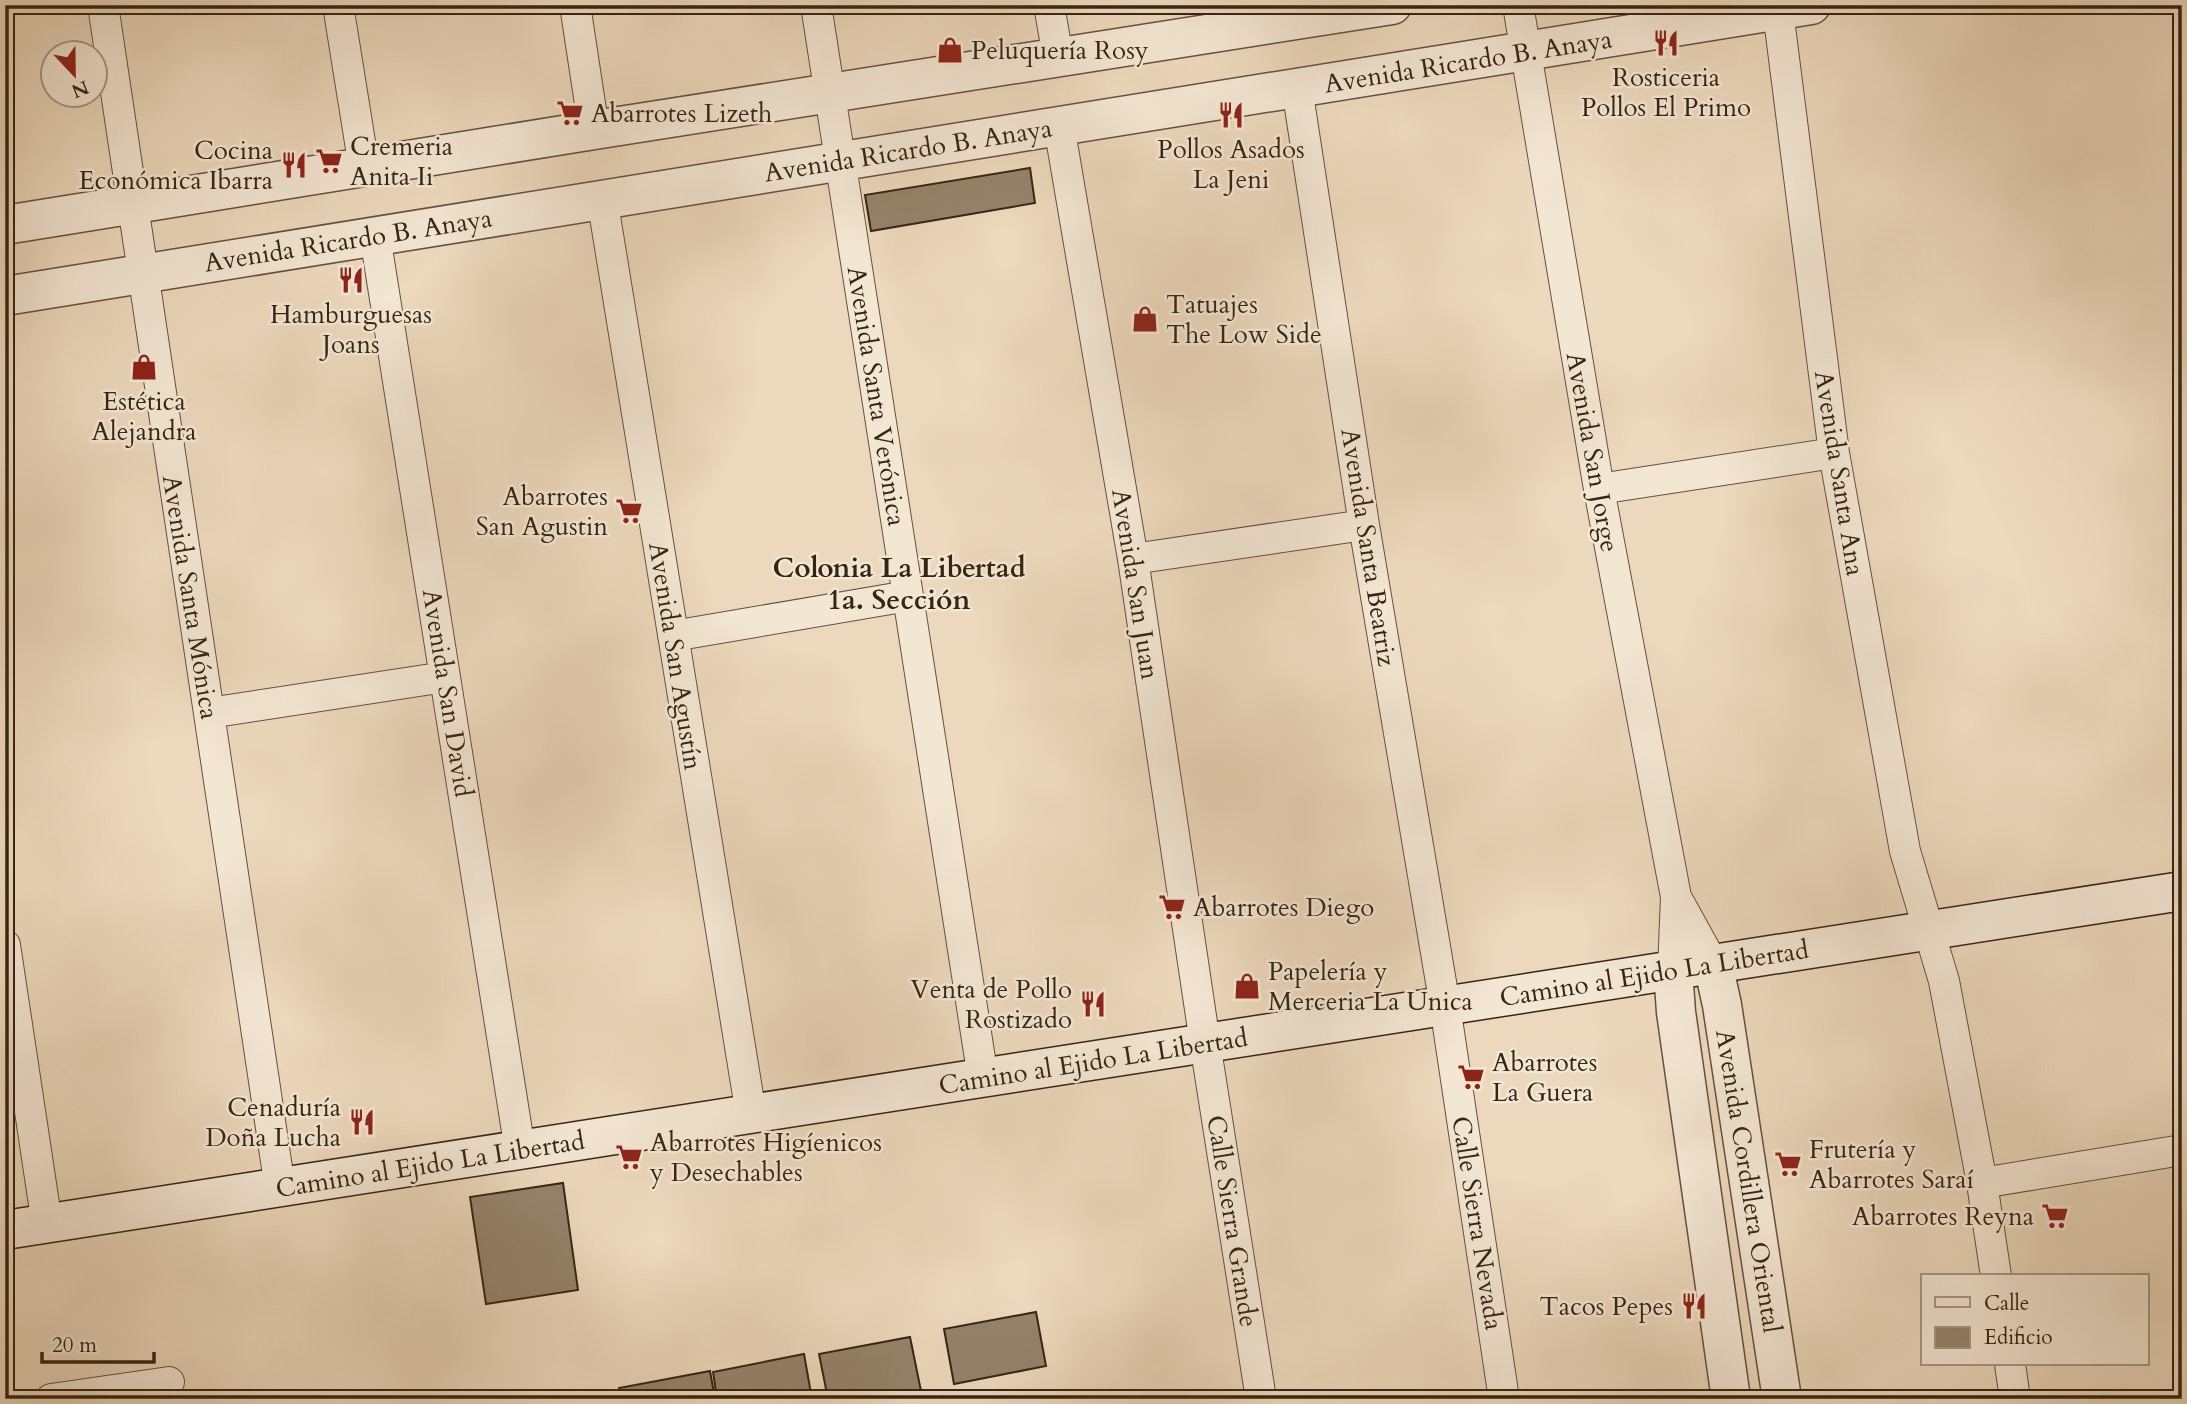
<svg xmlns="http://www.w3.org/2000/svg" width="2187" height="1404" font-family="Cardo,serif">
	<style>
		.building { fill: #94836b; stroke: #352613; stroke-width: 2 }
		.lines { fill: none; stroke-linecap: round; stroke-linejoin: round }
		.minor-casing { stroke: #63523d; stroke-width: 32 }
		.tertiary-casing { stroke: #63523d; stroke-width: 41 }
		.secondary-casing { stroke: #352613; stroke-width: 41 }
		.minor { stroke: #f3e6d3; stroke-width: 30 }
		.tertiary { stroke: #f3e6d3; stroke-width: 38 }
		.secondary { stroke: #f3e6d3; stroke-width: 38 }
		.labels { text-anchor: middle; stroke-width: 5; stroke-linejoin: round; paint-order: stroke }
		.poi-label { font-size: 26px; fill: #352613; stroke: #f3e6d3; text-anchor: start }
		.street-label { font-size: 26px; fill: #352613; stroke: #f3e6d3 }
		.neighbourhood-label { font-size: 28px; font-weight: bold; fill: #352613; stroke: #f3e6d3 }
	</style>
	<rect width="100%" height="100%" fill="#ecd8bc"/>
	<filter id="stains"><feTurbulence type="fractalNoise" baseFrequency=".00286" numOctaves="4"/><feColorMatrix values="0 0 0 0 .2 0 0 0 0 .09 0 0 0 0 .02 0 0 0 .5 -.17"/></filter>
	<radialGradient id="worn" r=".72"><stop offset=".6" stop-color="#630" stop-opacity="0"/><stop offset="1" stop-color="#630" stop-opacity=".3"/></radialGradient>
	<path class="building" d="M1030,168L1035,203L871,231L865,195Z
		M563,1183L578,1290L486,1304L470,1197Z
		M1036,1312L1046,1366L954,1384L944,1329Z
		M910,1337L921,1391L881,1399H828L819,1354Z
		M804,1354L812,1399H717L713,1372Z
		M710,1371L715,1399H621L619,1388Z"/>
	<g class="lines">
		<g class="minor-casing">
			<path id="minor" d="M103,5L280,1188
				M338,5L364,167
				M575,5L594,130
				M816,5L983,1078
				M1049,5L1058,57
				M1518,5L1599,489L1676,897L1673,970
				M1778,11L1834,453L1905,851L1944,981L1982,1183L1996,1276
				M1297,88L1364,525L1445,1006L1504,1399
				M1059,126L1133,559L1205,1043L1261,1399
				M602,198L751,1114
				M375,236L520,1150
				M1599,489L1834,453
				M1133,559L1364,525
				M673,636L908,596
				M209,713L445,677
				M1676,897L1713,964
				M5,945L47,1224
				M1982,1183L2182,1150
				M2010,1364L2015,1399
				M51,1399L169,1382"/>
		</g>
		<g class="tertiary-casing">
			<path id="tertiary" d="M5,225L594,130L1392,5
				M5,296L1811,5
				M1713,964L1722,1005L1782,1399
				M1673,970L1676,1012L1731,1399"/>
		</g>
		<g class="secondary-casing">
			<path id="secondary" d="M5,1230L2182,891"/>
		</g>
		<use href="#minor" class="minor"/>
		<use href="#tertiary" class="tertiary"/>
		<use href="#secondary" class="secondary"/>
	</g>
	<defs>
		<g id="restaurant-bare" transform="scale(2.1)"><path d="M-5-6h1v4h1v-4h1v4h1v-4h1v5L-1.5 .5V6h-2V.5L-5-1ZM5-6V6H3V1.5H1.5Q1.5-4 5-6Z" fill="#8f2418" stroke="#f3e6d3" stroke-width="2.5" paint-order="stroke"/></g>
		<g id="shop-bare" transform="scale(2.1)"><path d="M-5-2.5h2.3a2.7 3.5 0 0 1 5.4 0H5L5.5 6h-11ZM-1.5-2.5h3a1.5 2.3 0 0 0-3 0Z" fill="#8f2418" stroke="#f3e6d3" stroke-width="2.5" paint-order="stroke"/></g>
		<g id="supermarket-bare" transform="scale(2.1)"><path d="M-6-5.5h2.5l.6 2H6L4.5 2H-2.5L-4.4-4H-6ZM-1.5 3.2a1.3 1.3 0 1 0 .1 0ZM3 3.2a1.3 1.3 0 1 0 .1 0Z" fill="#8f2418" stroke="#f3e6d3" stroke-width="2.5" paint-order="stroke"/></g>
	</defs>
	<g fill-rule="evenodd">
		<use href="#restaurant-bare" x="1666" y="43"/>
		<use href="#shop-bare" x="950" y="50"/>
		<use href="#supermarket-bare" x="570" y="113"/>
		<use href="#restaurant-bare" x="1231" y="115"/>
		<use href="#supermarket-bare" x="329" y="161"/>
		<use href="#restaurant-bare" x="294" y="165"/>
		<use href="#restaurant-bare" x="351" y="280"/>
		<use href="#shop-bare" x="1145" y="319"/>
		<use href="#shop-bare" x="144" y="367"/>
		<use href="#supermarket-bare" x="629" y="511"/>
		<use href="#supermarket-bare" x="1172" y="907"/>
		<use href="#shop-bare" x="1247" y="986"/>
		<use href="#restaurant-bare" x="1093" y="1004"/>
		<use href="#supermarket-bare" x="1471" y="1077"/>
		<use href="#restaurant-bare" x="362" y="1122"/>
		<use href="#supermarket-bare" x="629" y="1157"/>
		<use href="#supermarket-bare" x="1788" y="1164"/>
		<use href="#supermarket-bare" x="2055" y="1216"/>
		<use href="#restaurant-bare" x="1694" y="1306"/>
	</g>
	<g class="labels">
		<g class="poi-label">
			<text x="971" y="59">Peluquería Rosy</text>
			<text x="1666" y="86" text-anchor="middle">Rosticeria<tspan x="1666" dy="30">Pollos El Primo</tspan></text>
			<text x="591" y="122">Abarrotes Lizeth</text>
			<text x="350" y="155">Cremeria<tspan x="350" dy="30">Anita Ii</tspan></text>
			<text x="1231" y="158" text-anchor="middle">Pollos Asados<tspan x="1231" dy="30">La Jeni</tspan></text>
			<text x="273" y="159" text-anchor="end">Cocina<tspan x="273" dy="30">Económica Ibarra</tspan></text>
			<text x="1166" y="313">Tatuajes<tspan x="1166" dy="30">The Low Side</tspan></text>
			<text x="351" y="323" text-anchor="middle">Hamburguesas<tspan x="351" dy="30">Joans</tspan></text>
			<text x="144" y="410" text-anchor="middle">Estética<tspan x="144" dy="30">Alejandra</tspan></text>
			<text x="608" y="505" text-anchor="end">Abarrotes<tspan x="608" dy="30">San Agustin</tspan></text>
			<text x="1193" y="916">Abarrotes Diego</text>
			<text x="1268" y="980">Papelería y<tspan x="1268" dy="30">Merceria La Unica</tspan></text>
			<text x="1072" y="998" text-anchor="end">Venta de Pollo<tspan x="1072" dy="30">Rostizado</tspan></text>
			<text x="1492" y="1071">Abarrotes<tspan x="1492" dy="30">La Guera</tspan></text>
			<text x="341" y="1116" text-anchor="end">Cenaduría<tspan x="341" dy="30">Doña Lucha</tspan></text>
			<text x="650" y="1151">Abarrotes Higíenicos<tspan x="650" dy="30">y Desechables</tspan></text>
			<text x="1809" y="1158">Frutería y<tspan x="1809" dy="30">Abarrotes Saraí</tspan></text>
			<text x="2034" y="1225" text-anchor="end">Abarrotes Reyna</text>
			<text x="1673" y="1315" text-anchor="end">Tacos Pepes</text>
		</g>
		<g class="street-label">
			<text transform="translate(1468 61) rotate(-9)" y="9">Avenida Ricardo B. Anaya</text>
			<text transform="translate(908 150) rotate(-9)" y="9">Avenida Ricardo B. Anaya</text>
			<text transform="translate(348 240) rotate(-9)" y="9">Avenida Ricardo B. Anaya</text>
			<text transform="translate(877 396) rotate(81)" y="9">Avenida Santa Verónica</text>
			<text transform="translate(1593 452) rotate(80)" y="9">Avenida San Jorge</text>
			<text transform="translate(1840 473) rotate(81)" y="9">Avenida Santa Ana</text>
			<text transform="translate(1369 547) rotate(81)" y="9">Avenida Santa Beatriz</text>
			<text transform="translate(1136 584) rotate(81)" y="9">Avenida San Juan</text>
			<text transform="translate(191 597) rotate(81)" y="9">Avenida Santa Mónica</text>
			<text transform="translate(676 656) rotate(81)" y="9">Avenida San Agustín</text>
			<text transform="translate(448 693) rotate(81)" y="9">Avenida San David</text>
			<text transform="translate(1654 973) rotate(-9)" y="9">Camino al Ejido La Libertad</text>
			<text transform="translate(1093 1061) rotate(-9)" y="9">Camino al Ejido La Libertad</text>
			<text transform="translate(430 1164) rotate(-9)" y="9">Camino al Ejido La Libertad</text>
			<text transform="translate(1749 1181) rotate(81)" y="9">Avenida Cordillera Oriental</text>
			<text transform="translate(1233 1221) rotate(81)" y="9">Calle Sierra Grande</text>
			<text transform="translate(1478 1223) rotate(81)" y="9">Calle Sierra Nevada</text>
		</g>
		<g class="neighbourhood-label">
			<text x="899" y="577">Colonia La Libertad<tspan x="899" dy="32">1a. Sección</tspan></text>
		</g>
	</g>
	<rect width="2187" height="1404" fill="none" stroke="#ecd8bc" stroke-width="28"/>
	<rect x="7" y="7" width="2173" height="1390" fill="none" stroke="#352613" stroke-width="3.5"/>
	<rect x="14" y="14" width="2159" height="1376" fill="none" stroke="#352613" stroke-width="2"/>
	<rect x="1921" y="1274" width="228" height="91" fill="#f3e6d3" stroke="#a79986" stroke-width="2"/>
	<rect x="1935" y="1297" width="35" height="10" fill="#f3e6d3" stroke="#a79986" stroke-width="2"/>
	<text x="1984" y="1310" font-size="21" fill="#352613">Calle</text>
	<rect x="1935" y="1327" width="35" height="21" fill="#94836b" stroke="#a79986" stroke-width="2"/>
	<text x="1984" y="1344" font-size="21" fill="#352613">Edificio</text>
	<g transform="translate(74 74) rotate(158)"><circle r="33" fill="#f3e6d3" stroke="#a79986" stroke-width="2"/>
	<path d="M0-5L12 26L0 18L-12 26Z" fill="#8f2418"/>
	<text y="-10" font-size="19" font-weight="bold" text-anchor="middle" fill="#352613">N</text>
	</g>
	<path d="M42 1352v10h112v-10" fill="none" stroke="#352613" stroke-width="3.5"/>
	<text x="52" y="1352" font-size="21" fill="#352613" stroke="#f3e6d3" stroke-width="5" paint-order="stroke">20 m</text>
	<rect width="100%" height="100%" filter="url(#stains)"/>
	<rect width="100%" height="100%" fill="url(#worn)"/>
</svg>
